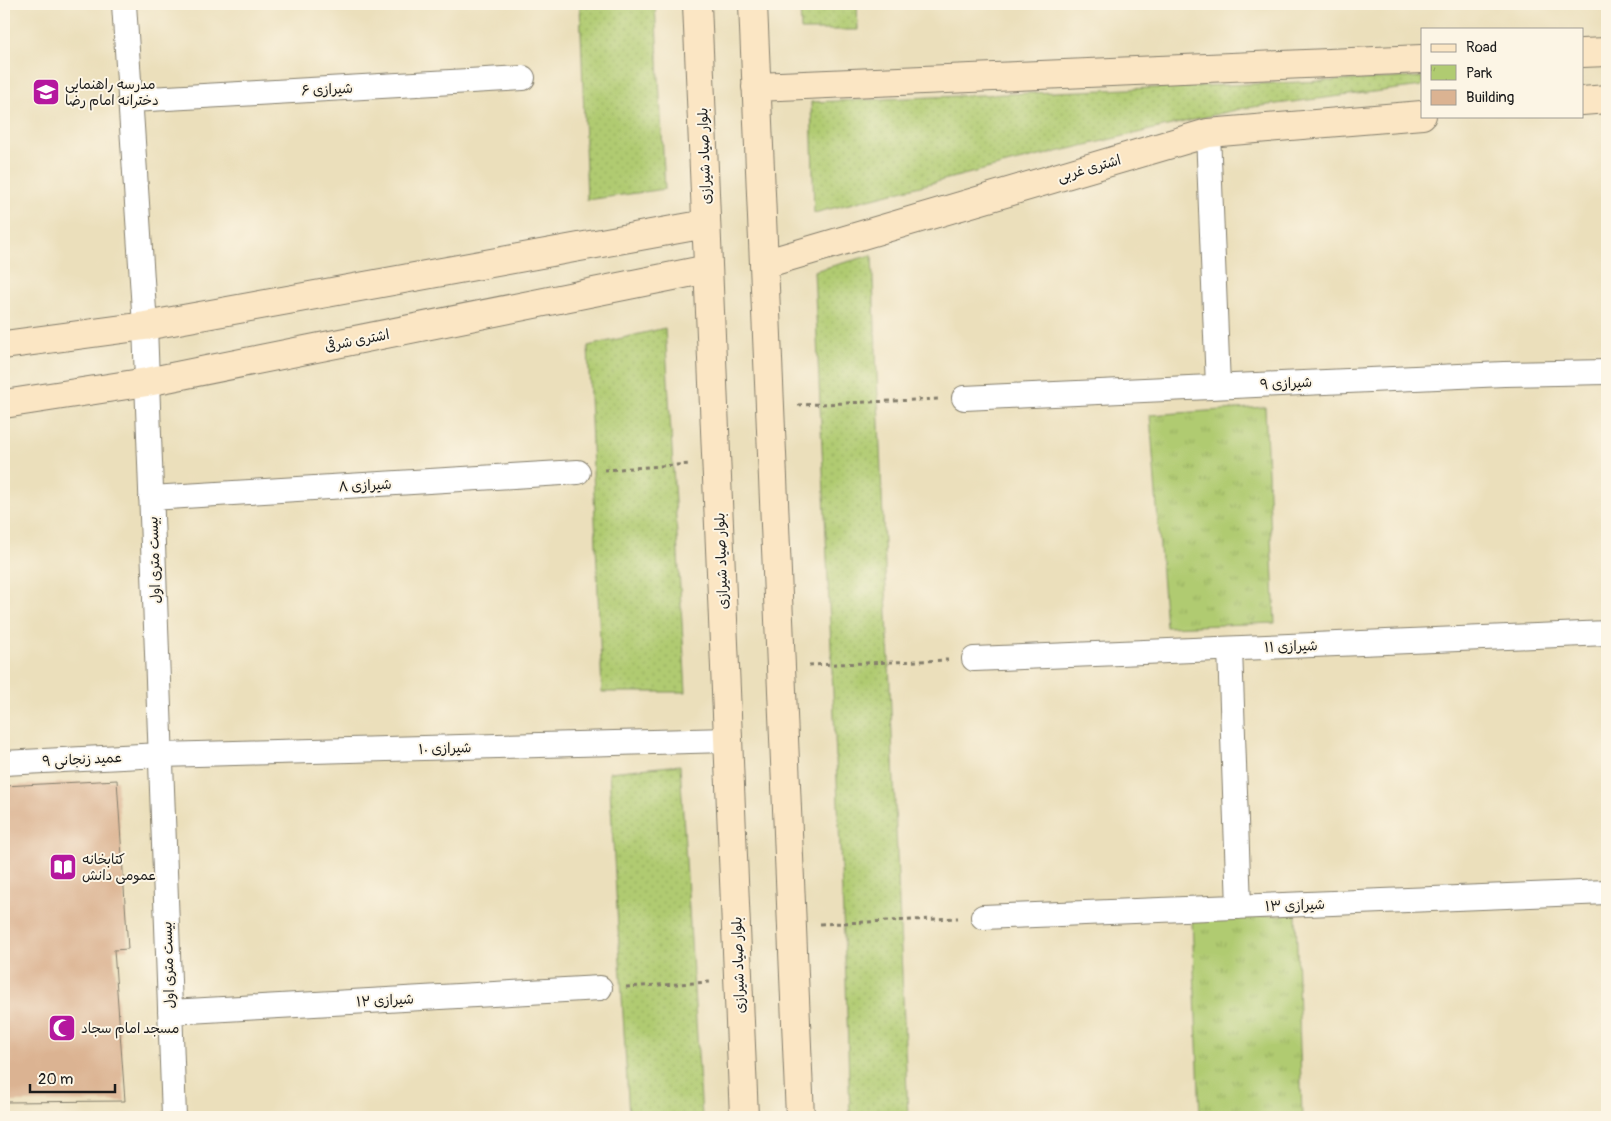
<svg xmlns="http://www.w3.org/2000/svg" width="1611" height="1121" font-family="Pangolin,'Playpen Sans Arabic',sans-serif">
	<style>
		.grass { fill: url(#grass-dots); stroke: #667446 }
		.park { fill: url(#park-tufts); stroke: #667446 }
		.building { fill: #dbb392 }
		.lines { fill: none; stroke-linecap: round; stroke-linejoin: round }
		.street-casing { stroke: #847e6c; stroke-width: 26 }
		.secondary-casing { stroke: #847e6c; stroke-width: 30 }
		.path { stroke: #847e6c; stroke-width: 3; stroke-dasharray: 4 4; stroke-linecap: butt }
		.street { stroke: #fff; stroke-width: 24 }
		.secondary { stroke: #fbe6c4; stroke-width: 28 }
		.labels { text-anchor: middle; stroke-width: 4; stroke-linejoin: round; paint-order: stroke }
		.poi-label { font-size: 14px; fill: #1c1c1c; stroke: #fcf5e5; text-anchor: start }
		.street-label { font-size: 14px; fill: #1c1c1c; stroke: #fcf5e5 }
	</style>
	<defs>
		<pattern id="grass-dots" width="8" height="8" patternUnits="userSpaceOnUse" patternTransform="scale(1.25)"><rect width="8" height="8" fill="#b0cb71"/><path d="M2 2h.1M6 6h.1" fill="none" stroke="#97ae61" stroke-width="1.8" stroke-linecap="round"/></pattern>
		<pattern id="park-tufts" width="24" height="20" patternUnits="userSpaceOnUse" patternTransform="scale(1.25)"><rect width="24" height="20" fill="#b0cb71"/><path d="M3 7l-1-3M5 7V3M7 7l1-3M15 17l-1-3M17 17v-4M19 17l1-3" fill="none" stroke="#97ae61"/></pattern>
	</defs>
	<rect width="100%" height="100%" fill="#fcf5e5"/>
	<filter id="ink" filterUnits="userSpaceOnUse"><feTurbulence type="fractalNoise" baseFrequency=".02" numOctaves="2"/><feDisplacementMap in="SourceGraphic" scale="10" xChannelSelector="R" yChannelSelector="G"/><feConvolveMatrix kernelMatrix="1 2 1 2 8 2 1 2 1" color-interpolation-filters="sRGB"/></filter>
	<filter id="wash" filterUnits="userSpaceOnUse"><feTurbulence type="fractalNoise" baseFrequency=".0096" numOctaves="4" result="noise"/><feDisplacementMap in="SourceGraphic" scale="20" xChannelSelector="R" yChannelSelector="G"/><feGaussianBlur stdDeviation="1.12" result="paint"/><feColorMatrix in="noise" values="0 0 0 0 0 0 0 0 0 0 0 0 0 0 0 0 0 1.4 0 .05"/><feComposite in="paint" operator="in"/></filter>
	<g filter="url(#wash)">
		<rect width="100%" height="100%" fill="#ebdfbb"/>
		<path class="grass" d="M580,4H655L665,189L587,200Z
			M800,4H857L858,30H801Z
			M1422,77V86L1244,108L1018,161L814,213L811,102Z
			M872,255L908,1117H850L846,981L814,271Z
			M665,328L686,692H602L588,346Z
			M680,765L702,1117H629L609,772Z"/>
		<path class="park" d="M1265,407L1275,623L1166,627L1150,415Z
			M1296,914L1302,1117H1200L1192,920Z"/>
		<g id="blocks">
			<path class="building" d="M117,780L128,949L114,950L125,1101L4,1102V786Z"/>
		</g>
	</g>
	<g filter="url(#ink)">
		<use href="#blocks" fill-opacity="0" stroke="#847e6c" stroke-width="1"/>
		<g class="lines">
			<g class="street-casing">
				<path id="street" d="M124,4L145,326L174,1117
					M131,100L523,78
					M1208,133L1218,386
					M964,398L1504,374L1607,372
					M151,498L578,472
					M1230,649L1239,907
					M974,659L1607,633
					M4,763L161,755L728,740
					M983,917L1607,892
					M170,1012L600,988"/>
			</g>
			<g class="secondary-casing">
				<path id="secondary" d="M697,4L744,1117
					M753,4L800,1117
					M1582,53L1607,52
					M756,87L1422,59
					M1582,101L1607,99
					M764,264L1208,133L1422,115
					M4,345L145,326L706,224
					M4,404L147,382L708,269"/>
			</g>
			<path class="path" d="M798,405L939,399
				M604,470L690,464
				M809,665L948,660
				M820,924L958,918
				M626,987L710,982"/>
			<use href="#street" class="street"/>
			<use href="#secondary" class="secondary"/>
		</g>
	</g>
	<defs>
		<g id="school-square" transform="scale(1.4375)"><rect x="-9" y="-9" width="18" height="18" rx="4" fill="#b5179e" stroke="#fcf5e5"/><path d="M0-5L7-2L0 1L-7-2ZM-4 1L0 2.5L4 1V4Q0 6-4 4Z" fill="#fff"/></g>
		<g id="library-square" transform="scale(1.4375)"><rect x="-9" y="-9" width="18" height="18" rx="4" fill="#b5179e" stroke="#fcf5e5"/><path d="M-6-4Q-3-5.5-.7-3.5V5Q-3 3-6 4ZM6-4Q3-5.5 .7-3.5V5Q3 3 6 4Z" fill="#fff"/></g>
		<g id="mosque-square" transform="scale(1.4375)"><rect x="-9" y="-9" width="18" height="18" rx="4" fill="#b5179e" stroke="#fcf5e5"/><path d="M3.5-4.9A6 6 0 1 0 3.5 4.9A5 5 0 1 1 3.5-4.9Z" fill="#fff"/></g>
	</defs>
	<g fill-rule="evenodd">
		<use href="#school-square" x="46" y="92"/>
		<use href="#library-square" x="63" y="867"/>
		<use href="#mosque-square" x="62" y="1028"/>
	</g>
	<g class="labels">
		<g class="poi-label">
			<text x="65" y="89">مدرسه راهنمایی<tspan x="65" dy="16">دخترانه امام رضا</tspan></text>
			<text x="82" y="864">کتابخانه<tspan x="82" dy="16">عمومی دانش</tspan></text>
			<text x="81" y="1033">مسجد امام سجاد</text>
		</g>
		<g class="street-label">
			<text transform="translate(327 89) rotate(-3)" y="5">شیرازی ۶</text>
			<text transform="translate(704 156) rotate(-92)" y="5">بلوار صیاد شیرازی</text>
			<text transform="translate(1089 168) rotate(-16)" y="5">اشتری غربی</text>
			<text transform="translate(357 340) rotate(-11)" y="5">اشتری شرقی</text>
			<text transform="translate(1286 383) rotate(-3)" y="5">شیرازی ۹</text>
			<text transform="translate(365 485) rotate(-3)" y="5">شیرازی ۸</text>
			<text transform="translate(154 560) rotate(-92)" y="5">بیست متری اول</text>
			<text transform="translate(721 561) rotate(-92)" y="5">بلوار صیاد شیرازی</text>
			<text transform="translate(1291 646) rotate(-2)" y="5">شیرازی ۱۱</text>
			<text transform="translate(445 748) rotate(-2)" y="5">شیرازی ۱۰</text>
			<text transform="translate(82 759) rotate(-3)" y="5">عمید زنجانی ۹</text>
			<text transform="translate(1295 905) rotate(-2)" y="5">شیرازی ۱۳</text>
			<text transform="translate(168 965) rotate(-92)" y="5">بیست متری اول</text>
			<text transform="translate(738 965) rotate(-92)" y="5">بلوار صیاد شیرازی</text>
			<text transform="translate(385 1000) rotate(-3)" y="5">شیرازی ۱۲</text>
		</g>
	</g>
	<rect width="1611" height="1121" fill="none" stroke="#fcf5e5" stroke-width="20"/>
	<rect x="1421" y="28" width="162" height="90" fill="#fcf5e5" stroke="#a29e95"/>
	<rect x="1431" y="44" width="25" height="8" fill="#fbe6c4" stroke="#a29e95"/>
	<text x="1466" y="52" font-size="15" fill="#1c1c1c">Road</text>
	<rect x="1431" y="65" width="25" height="15" fill="url(#park-tufts)" stroke="#a29e95"/>
	<text x="1466" y="78" font-size="15" fill="#1c1c1c">Park</text>
	<rect x="1431" y="90" width="25" height="15" fill="#dbb392" stroke="#a29e95"/>
	<text x="1466" y="102" font-size="15" fill="#1c1c1c">Building</text>
	<path d="M30 1084v8h85v-8" fill="none" stroke="#1c1c1c" stroke-width="2.5"/>
	<text x="38" y="1084" font-size="15" fill="#1c1c1c" stroke="#fcf5e5" stroke-width="4" paint-order="stroke">20 m</text>
</svg>
